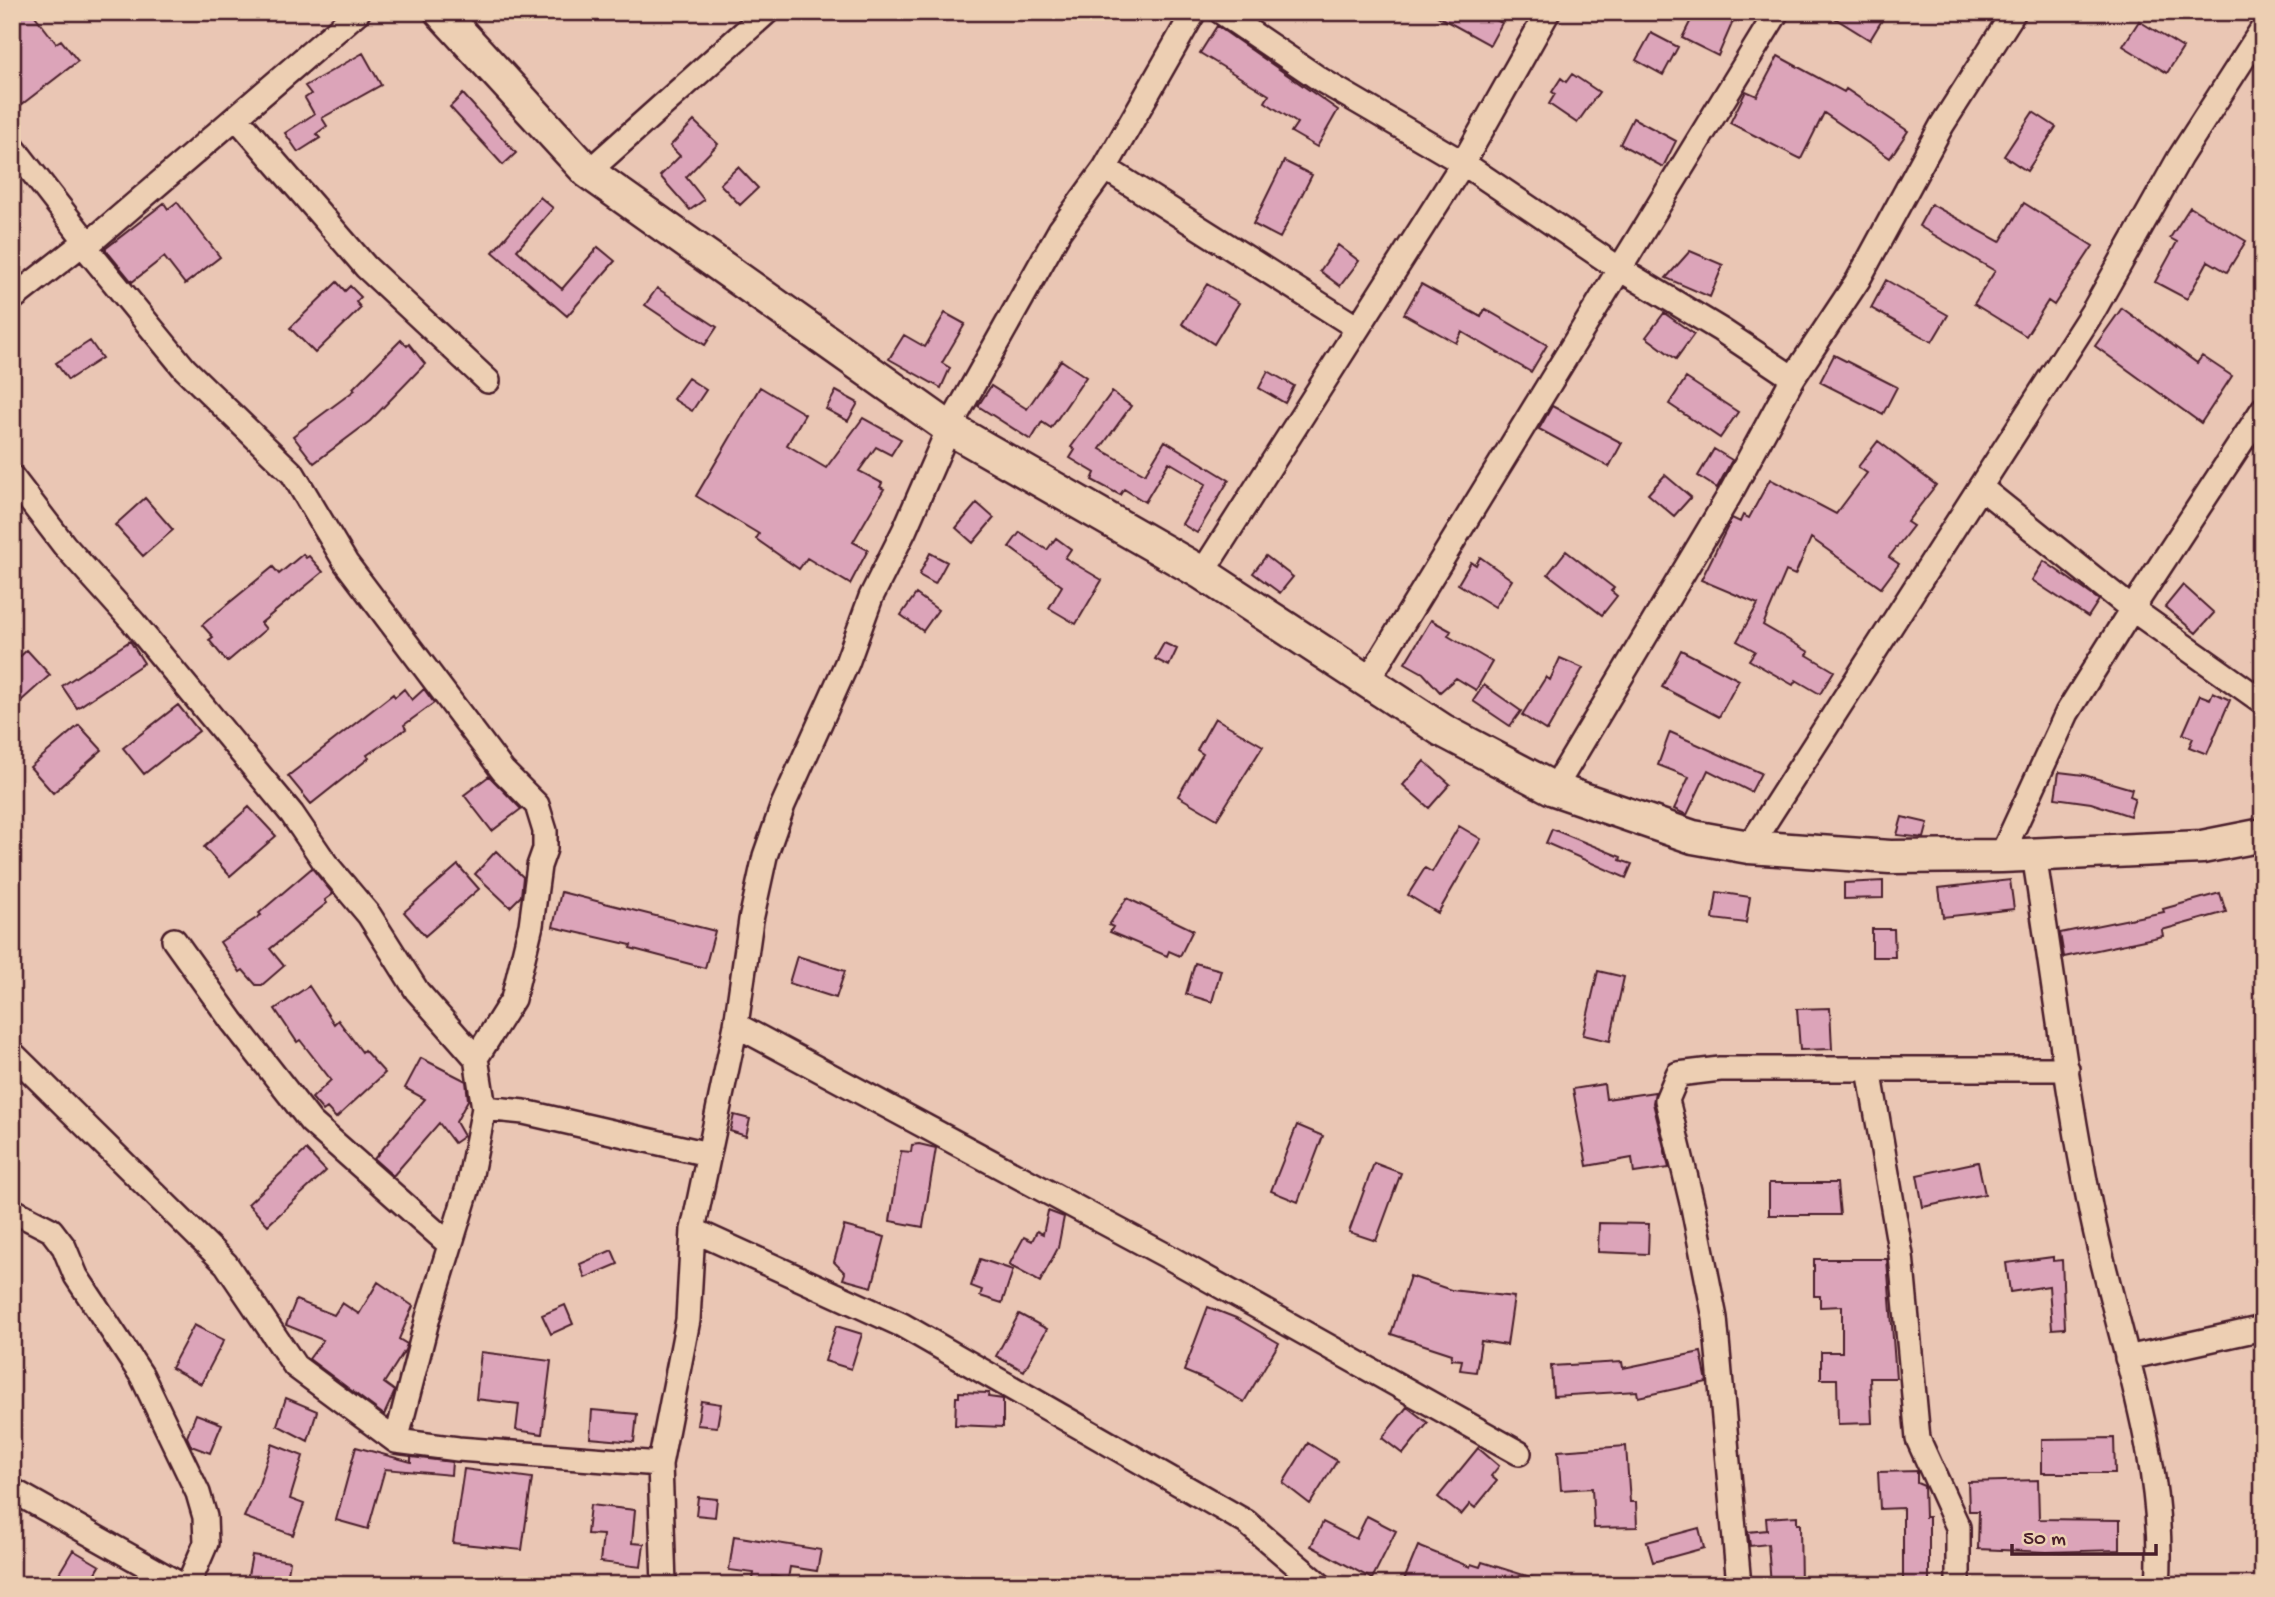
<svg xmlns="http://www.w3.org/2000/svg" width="2275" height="1597" font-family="'Gochi Hand',sans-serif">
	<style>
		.building { fill: #dca4b9; stroke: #4a1f2b; stroke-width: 2 }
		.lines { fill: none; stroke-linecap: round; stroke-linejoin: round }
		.street-casing { stroke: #4a1f2b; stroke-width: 28 }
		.secondary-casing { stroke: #4a1f2b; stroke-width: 37 }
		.street { stroke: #edcfb3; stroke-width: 23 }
		.secondary { stroke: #edcfb3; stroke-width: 32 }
	</style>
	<rect width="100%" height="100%" fill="#eac6b4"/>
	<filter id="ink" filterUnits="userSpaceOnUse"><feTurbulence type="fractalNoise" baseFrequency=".0143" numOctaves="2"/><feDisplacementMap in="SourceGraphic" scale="14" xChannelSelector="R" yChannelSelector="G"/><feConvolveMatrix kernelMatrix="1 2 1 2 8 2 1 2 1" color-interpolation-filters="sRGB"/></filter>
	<g filter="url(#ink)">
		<path class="building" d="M12,12H32L56,43L61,40L78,61L12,112Z
			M1430,12H1481L1502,23L1490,45Z
			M1695,12H1737L1718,56L1682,38Z
			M1825,12H1887L1870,40Z
			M2139,21L2183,48L2167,73L2123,46Z
			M1217,26L1338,110L1317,147L1291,132L1297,123L1265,102L1269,95L1200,53Z
			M1651,33L1678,47L1663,75L1636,60Z
			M363,53L381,85L322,118L327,126L316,134L320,138L298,152L285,133L314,114L305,98L311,94L305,86Z
			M1778,56L1844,92L1846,89L1908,131L1890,158L1824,113L1801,159L1730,123L1746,91L1757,96Z
			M1572,74L1599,92L1577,123L1549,104L1555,94L1552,92L1561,78L1566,82Z
			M463,94L516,153L503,165L450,107Z
			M2033,112L2056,127L2027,171L2004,156Z
			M1633,118L1676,141L1663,167L1620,144Z
			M694,121L718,144L686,177L704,200L690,210L660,176L680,156L670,146Z
			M1284,161L1312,175L1280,238L1253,224Z
			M738,167L758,188L740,205L720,184Z
			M540,197L553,208L517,250L528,260L562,289L598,247L615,261L567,316L493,252Z
			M177,202L220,257L185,284L164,257L132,282L105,249L164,203L168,209Z
			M2024,203L2093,246L2054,305L2048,301L2026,336L1974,304L1995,271L1919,226L1931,204L2000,242Z
			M2190,207L2246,241L2227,272L2208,261L2187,299L2155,282L2177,242L2170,238Z
			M1338,245L1359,261L1340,286L1320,271Z
			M1690,251L1723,265L1710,297L1666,278Z
			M1886,280L1948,315L1932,342L1871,308Z
			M337,282L345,291L350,286L361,297L356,302L361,308L315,353L290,328Z
			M1207,284L1239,303L1214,344L1182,324Z
			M1421,284L1481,317L1485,309L1547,345L1531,372L1462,332L1456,343L1404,314Z
			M657,288L717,327L705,345L645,305Z
			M2122,308L2197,363L2202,356L2232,376L2201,423L2095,346Z
			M945,313L965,324L942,363L950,368L941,388L889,359L904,335L925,347Z
			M1664,313L1694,334L1676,359L1646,337Z
			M401,340L407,346L409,344L425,364L370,421L314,463L293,436L355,390L353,388Z
			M90,341L102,358L68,380L56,363Z
			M1834,355L1897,387L1883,414L1820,382Z
			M1061,360L1086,377L1051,428L1042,422L1031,440L978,406L991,386L1027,409Z
			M1268,371L1294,386L1285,403L1259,388Z
			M688,378L706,390L692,411L673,399Z
			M1686,378L1738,412L1720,438L1669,404Z
			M760,387L805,414L787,445L826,468L863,418L901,439L891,455L876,447L859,471L882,483L880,487L884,489L853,542L868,550L850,584L807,558L799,569L756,539L759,534L696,496Z
			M836,391L858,403L848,421L826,409Z
			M1112,392L1131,406L1100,449L1145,474L1165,441L1229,480L1197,533L1182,524L1206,484L1169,462L1145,502L1124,489L1120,495L1092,480L1095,473L1070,458L1075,450L1071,447Z
			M1552,406L1622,443L1609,467L1539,429Z
			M1878,441L1936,485L1907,522L1913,526L1889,557L1899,564L1881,588L1811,538L1795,575L1786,571L1763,625L1809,652L1807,655L1834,671L1820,694L1796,680L1793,685L1749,660L1755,651L1737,641L1758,604L1701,580L1732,518L1740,522L1743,515L1749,518L1770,479L1836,514L1867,473L1858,467Z
			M1714,449L1732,460L1717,488L1698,476Z
			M1665,475L1691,497L1674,516L1648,494Z
			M145,498L173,530L143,556L115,525Z
			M977,503L994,518L973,543L956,528Z
			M1020,532L1047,550L1056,538L1071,549L1065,558L1102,580L1076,624L1049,608L1062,586L1009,547Z
			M1566,551L1614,588L1611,591L1617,596L1602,615L1548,574Z
			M930,553L947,562L935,584L919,575Z
			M303,554L306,558L309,556L323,572L261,623L266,629L227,662L209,640L213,637L202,625L273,567L279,574Z
			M1266,556L1293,577L1280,593L1253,573Z
			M1480,557L1512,580L1495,607L1458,584L1471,562L1476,565Z
			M2044,561L2099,600L2088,617L2032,580Z
			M2183,585L2214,613L2196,633L2165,607Z
			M916,594L938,610L923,631L901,615Z
			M1431,620L1451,631L1448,636L1492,662L1476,690L1456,678L1440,692L1423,673L1405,663Z
			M130,641L144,663L77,708L62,686Z
			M1164,643L1177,649L1169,666L1155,659Z
			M27,650L50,675L12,709V664Z
			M1681,650L1739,680L1719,717L1662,687Z
			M1560,658L1583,668L1547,731L1522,715L1546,677L1550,680Z
			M1484,685L1521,711L1510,726L1473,701Z
			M404,689L412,700L424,689L434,703L404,725L406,729L367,755L369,758L311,804L288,776L393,694L395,697Z
			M2213,692L2230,700L2207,754L2189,747L2193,738L2183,734L2200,695L2210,699Z
			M178,705L199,731L144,774L123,748Z
			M1215,718L1263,746L1217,819L1178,796L1203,754L1197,750Z
			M79,725L102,750L53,793L30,767Z
			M1670,732L1761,773L1751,792L1708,770L1687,815L1674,809L1689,777L1658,765Z
			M1424,761L1450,784L1429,808L1403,785Z
			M2059,772L2084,775L2132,789L2130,796L2135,798L2130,816L2091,803L2055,798Z
			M489,776L521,809L492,831L464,795Z
			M249,807L276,836L230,876L204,847Z
			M1902,817L1928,823L1924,838L1897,835Z
			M1459,826L1481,839L1438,913L1408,895L1425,868L1432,872Z
			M1552,829L1621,857L1620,860L1632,864L1626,878L1546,843Z
			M496,851L523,877L521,896L510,907L475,874Z
			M458,865L479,889L425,936L404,912Z
			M312,868L333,894L325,900L327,903L270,949L284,966L262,985H256L243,970L240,972L220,942L261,915L259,913Z
			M2010,880L2014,909L1943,917L1939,888Z
			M1883,881V898L1844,899V883Z
			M561,892L715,931L705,968L630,948L631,945L553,927Z
			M1717,892L1750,897L1746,923L1713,919Z
			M2220,893L2226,912L2162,930L2163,936L2064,957L2060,933L2164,912L2163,909Z
			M1127,898L1193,930L1180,956L1169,951L1167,956L1110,932L1113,927L1109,925Z
			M1872,929H1894L1895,957H1872Z
			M797,956L845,971L836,998L789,983Z
			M1195,963L1221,970L1212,1002L1186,994Z
			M1598,971L1624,977L1610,1041L1583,1035Z
			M309,986L334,1024L338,1020L362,1052L364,1050L385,1073L336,1118L327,1108L323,1111L312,1098L331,1080L300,1040L297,1042L275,1009Z
			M1830,1008L1832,1049L1800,1050L1797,1009Z
			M421,1058L466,1081L468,1100L456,1122L464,1136L454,1143L439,1123L393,1176L374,1159L425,1099L405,1088Z
			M1604,1084L1606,1099L1655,1092L1653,1103L1669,1168L1634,1173L1632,1158L1587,1166L1573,1089Z
			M734,1115L750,1119L746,1136L730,1131Z
			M1297,1125L1323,1136L1298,1202L1271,1191Z
			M919,1144L936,1148L923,1227L890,1221L901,1151L911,1152L912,1145Z
			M306,1150L326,1171L268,1225L248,1204Z
			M1978,1162L1985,1194L1923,1207L1917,1175Z
			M1374,1163L1401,1173L1376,1241L1349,1232Z
			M1769,1183H1837L1840,1215H1769Z
			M1048,1211L1064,1217L1058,1248L1040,1282L1009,1265L1024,1237L1032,1241L1037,1231L1043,1234Z
			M1599,1223L1649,1224L1648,1254L1598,1252Z
			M844,1226L885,1237L872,1287L843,1279L845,1273L834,1262Z
			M612,1250L618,1264L585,1278L580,1264Z
			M2053,1257V1261L2062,1260L2065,1328L2052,1329L2049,1286L2010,1292L2006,1263Z
			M980,1259L1013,1270L1002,1303L980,1296L982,1290L971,1286Z
			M1814,1259H1887L1896,1378H1870L1872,1423L1838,1424L1837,1379H1821V1352H1842V1306L1820,1307V1296H1814Z
			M1410,1276L1451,1290L1514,1297L1507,1345L1481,1341L1476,1372L1460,1370L1462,1360L1451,1359L1452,1354L1391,1334Z
			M378,1282L413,1306L399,1339L407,1344L405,1350L384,1383L395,1391L384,1415L309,1359L323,1340L286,1325L296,1300L334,1315L342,1303L359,1314Z
			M565,1305L573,1324L551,1334L542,1315Z
			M1208,1307L1236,1318L1279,1343L1244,1402L1206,1380L1184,1371Z
			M1019,1314L1047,1329L1024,1371L996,1356Z
			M194,1325L224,1340L201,1384L171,1368Z
			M836,1326L862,1334L851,1369L825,1361Z
			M481,1352L551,1361L542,1434L516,1430L519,1404L476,1399Z
			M1701,1352L1707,1382L1638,1397L1637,1391L1553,1396L1551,1366L1622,1362L1623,1368Z
			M959,1392L989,1393L988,1397L1003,1399V1427L955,1425L956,1397H959Z
			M286,1398L317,1411L308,1441L277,1425Z
			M701,1401L721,1404L717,1427L697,1425Z
			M1407,1407L1428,1423L1403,1454L1382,1438Z
			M592,1410L637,1414L634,1442L590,1438Z
			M196,1414L222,1424L210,1453L191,1446L187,1437Z
			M2114,1438L2115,1473H2042V1439Z
			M1308,1443L1337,1461L1310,1504L1283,1483Z
			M272,1444L303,1456L290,1499L304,1504L293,1535L244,1517L258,1487Z
			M1626,1446L1630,1502H1636L1637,1527L1594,1528L1592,1488L1561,1490L1558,1451Z
			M356,1447L411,1462V1457L452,1462L451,1475L385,1469L368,1529L336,1520Z
			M1478,1448L1499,1466L1491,1476L1497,1481L1475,1508L1470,1504L1461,1515L1438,1497Z
			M464,1469L532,1478L522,1550L453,1543Z
			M1917,1471V1483L1924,1486L1925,1517H1929V1583H1903V1508L1880,1509L1878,1472Z
			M2038,1480L2039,1519L2120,1520V1550L2047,1552L1978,1549L1979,1511H1969L1968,1482Z
			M698,1497L717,1499L715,1517L696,1515Z
			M590,1505L635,1510L632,1543L644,1544L641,1567L600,1562L603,1535L587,1534Z
			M1367,1516L1396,1531L1372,1579L1311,1546L1323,1522L1356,1539Z
			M1797,1516V1524H1800L1801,1585H1771L1768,1544L1750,1546L1748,1532L1767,1530L1766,1518Z
			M1699,1528L1704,1548L1653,1562L1647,1542Z
			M734,1536L821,1550L817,1571L790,1567L788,1579L772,1576L771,1585H752L754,1573L729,1570Z
			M1418,1546L1470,1567L1471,1564L1480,1567L1482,1562L1543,1581V1585H1402Z
			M73,1550L100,1566L89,1585H52Z
			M252,1555L290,1561L286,1585H246Z"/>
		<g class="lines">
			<g class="street-casing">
				<path id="street" d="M1221,12L1321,80L1463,163L1618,268L1721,330L1793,378
					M236,117L366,267L488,381
					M12,146L86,241
					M1105,168L1356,327
					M588,172L767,12
					M85,247L185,369L293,474L346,563L503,771L537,805L545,831V849L539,866L531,925L513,999L476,1058L484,1108L469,1184L428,1317L396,1441
					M12,299L86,241L85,247L358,12
					M12,477L64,545L134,623L292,814L326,864L369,915L417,991L476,1058
					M1980,487L2132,609L2263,409
					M1202,573L1463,163L1548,12
					M1368,680L1777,12
					M1554,789L1729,496L1793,378L1858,280L1942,125L2014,12
					M1749,847L2095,308L2180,157L2263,28
					M2034,855C2053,974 2067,1094 2091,1211C2116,1333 2167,1460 2158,1585
					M2001,856L2067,713L2132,609L2263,702
					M174,940L232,1021L311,1122L449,1244
					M736,1025L1165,1255L1519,1453
					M12,1053L226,1264L295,1366L396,1441L458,1449L660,1464
					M1869,1069L1901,1255L1918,1439L1958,1527V1585
					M484,1108L524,1112L708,1154
					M12,1210L51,1230L64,1247L76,1276L142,1376L198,1493L205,1517L206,1543L188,1585
					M693,1230L902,1325L1246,1522L1320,1585
					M2127,1358L2263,1328
					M12,1490L181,1585
					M664,1585L660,1464L688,1320L693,1230L736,1025L751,920L765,856L783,805L847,663L871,597L905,529L949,428L1060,230L1105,168L1194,12
					M1739,1585L1715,1318L1693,1207L1667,1100L1678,1074L1720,1069H2067"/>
			</g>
			<g class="secondary-casing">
				<path id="secondary" d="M441,12L588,172L949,428L1202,573L1442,730L1554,789L1693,837L1749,847L1890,857L2001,856L2202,847L2263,835"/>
			</g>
			<use href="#street" class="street"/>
			<use href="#secondary" class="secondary"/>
		</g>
	</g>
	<rect width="2275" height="1597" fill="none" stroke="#edcfb3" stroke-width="42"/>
	<rect x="21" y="21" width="2233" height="1555" fill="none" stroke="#4a1f2b" stroke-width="2.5" filter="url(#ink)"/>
	<path d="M2012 1544v10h144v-10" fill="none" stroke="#4a1f2b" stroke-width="3.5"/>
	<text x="2023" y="1544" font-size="21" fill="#4a1f2b" stroke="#edcfb3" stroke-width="5" paint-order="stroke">50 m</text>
</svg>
